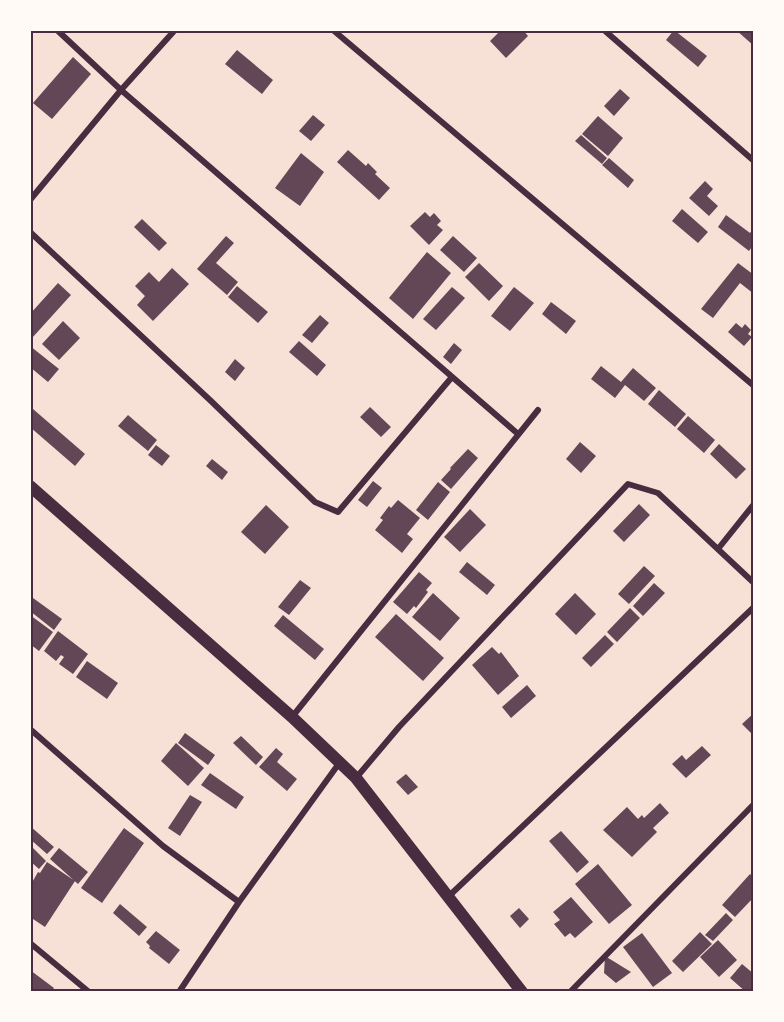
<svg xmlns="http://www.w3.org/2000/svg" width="784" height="1022" font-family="Commissioner,sans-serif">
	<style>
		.building { fill: #644757 }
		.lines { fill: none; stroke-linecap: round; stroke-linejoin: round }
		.minor { stroke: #4a2c40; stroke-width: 6 }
		.primary { stroke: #4a2c40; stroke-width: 12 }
		.neatline { fill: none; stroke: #4a2c40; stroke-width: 2 }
	</style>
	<rect width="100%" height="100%" fill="#f7e1d7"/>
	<path class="building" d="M501,30H523L528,36L506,58L490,41Z
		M674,30L707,56L698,67L666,40Z
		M736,30H754V46Z
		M237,50L273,80L262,94L225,64Z
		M73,57L91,74L52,119L33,103Z
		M620,89L630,98L614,116L604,106Z
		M313,115L325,125L311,141L299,131Z
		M598,116L623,138L608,156L582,134Z
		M581,135L607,158L602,164L575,141Z
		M348,150L366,166L368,163L377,172L375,174L390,188L379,200L337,162Z
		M301,153L324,172L300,206L275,188Z
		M609,158L634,180L628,188L602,165Z
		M705,181L713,189L707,196L718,206L709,216L689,198Z
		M682,209L708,232L698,243L672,221Z
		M425,212L430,217L434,213L441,221L437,225L443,230L429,245L410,226Z
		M726,215L750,233L754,227V244L749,251L718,227Z
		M142,219L167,243L159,251L134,227Z
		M226,236L234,243L216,263L238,282L227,295L197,269Z
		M453,236L477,258L464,272L440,250Z
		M427,252L451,273L413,319L389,298Z
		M479,263L503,286L489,301L465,277Z
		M738,263L754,275V294L740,283L713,318L701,309Z
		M172,268L189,284L153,321L137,305L145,296L135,286L149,272L159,282Z
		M58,283L71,295L32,338L30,337V314Z
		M237,286L268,312L258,323L228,297Z
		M452,287L465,298L436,330L423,319Z
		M514,287L534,303L510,331L491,316Z
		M551,302L576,321L566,334L542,314Z
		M320,315L329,323L312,343L302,335Z
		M63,321L80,338L59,360L42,344Z
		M736,323L742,328L745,324L751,330L748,334L752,337L744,346L728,332Z
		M299,341L326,365L317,376L289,352Z
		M454,343L462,350L451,364L443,357Z
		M30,346L59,369L48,382L30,367Z
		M235,359L245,368L235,381L225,372Z
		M601,366L621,382L633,368L656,388L644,401L625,385L615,398L591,379Z
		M659,390L686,414L675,427L648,404Z
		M370,407L391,427L381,437L360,417Z
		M33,409L85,454L75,466L30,427V413Z
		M128,415L157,440L148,451L118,426Z
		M688,416L715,440L704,453L677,429Z
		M580,442L596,456L581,473L566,459Z
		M719,444L746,469L736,479L710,454Z
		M156,445L170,456L162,466L148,455Z
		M468,449L478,458L451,489L441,480L451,469L450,468Z
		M212,459L228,472L222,480L206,466Z
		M373,481L382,488L367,507L358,500Z
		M438,482L450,492L428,520L416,510Z
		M398,500L420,518L407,534L413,539L402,553L375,530L383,520L380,518L389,506L391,508Z
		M639,504L650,515L624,542L613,531Z
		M266,505L289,527L265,554L241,532Z
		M470,509L486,525L460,552L444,537Z
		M467,562L495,585L487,595L459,572Z
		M644,566L655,576L629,604L618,594Z
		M419,572L432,583L426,590L428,592L416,608L414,606L407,614L393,602Z
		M300,580L311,588L289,615L278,607Z
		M654,583L665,593L643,616L633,606Z
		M433,593L460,618L440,641L412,617Z
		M575,593L596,614L576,635L555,614Z
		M33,598L62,619L54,630L30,611V602Z
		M630,608L640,618L617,642L607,632Z
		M396,614L444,658L423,681L375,637Z
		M30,615L53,632L39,651L30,644Z
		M283,615L324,649L315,660L274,626Z
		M58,631L88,654L73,674L59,664L64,657L61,655L56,661L44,651Z
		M605,635L614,644L591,667L582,658Z
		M492,647L499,654L501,652L519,676L498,695L472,665Z
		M87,661L118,683L107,699L76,677Z
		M527,685L536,696L511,718L502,707Z
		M754,713V736L742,724Z
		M185,733L215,755L208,765L178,743Z
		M241,736L263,757L256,765L233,743Z
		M176,743L204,768L188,786L161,761Z
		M702,746L711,755L686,778L672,764L682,755L686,760Z
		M276,748L283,754L277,762L297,779L287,791L259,767Z
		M210,773L244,797L236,809L201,785Z
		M406,774L418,787L408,795L396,782Z
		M190,795L202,802L180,836L168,828Z
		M660,803L669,813L653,828L657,832L632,857L603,830L627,807L638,819L642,815L644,818Z
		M30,826L54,847L47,854L30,839Z
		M124,828L144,843L102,903L81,888Z
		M561,831L589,862L577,873L549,841Z
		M30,845L46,861L39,869L30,861Z
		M59,848L88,872L78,884L50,859Z
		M47,862L75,881L45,927L30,917V886L38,872L40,873Z
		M598,864L632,905L609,924L575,884Z
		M750,874L754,878V897L735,917L722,905Z
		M571,897L593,922L575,938L570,933L565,937L554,924L560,920L553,912Z
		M120,904L147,927L139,936L113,913Z
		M519,908L529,919L520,928L510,916Z
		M726,913L733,920L713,941L705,935Z
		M156,931L180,950L169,964L149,948L150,946L146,942Z
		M700,932L712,944L683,972L672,961Z
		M642,933L672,973L653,987L623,947Z
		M718,940L737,960L719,977L700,957Z
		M605,956L631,972L616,983L604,973Z
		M742,964L754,974V992H746L730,978Z
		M30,970L54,988L51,992H30Z"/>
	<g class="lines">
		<path class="minor" d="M57,30L121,90L518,434
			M333,30L754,386
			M604,30L754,161
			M30,200L121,90L175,30
			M30,232L211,401L315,502L338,512L452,377
			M718,549L754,504
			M292,717L538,410
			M30,729L163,846L239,902
			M356,778L399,727L628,484L658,493L754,583
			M449,896L754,607
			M30,943L89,992
			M179,992L239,902L340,762
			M570,992L754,804"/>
		<path class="primary" d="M30,486L292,717L356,778L522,992"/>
	</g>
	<rect width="784" height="1022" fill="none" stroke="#fffaf5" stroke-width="63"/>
	<rect x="32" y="32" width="720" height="958" class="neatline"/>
</svg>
